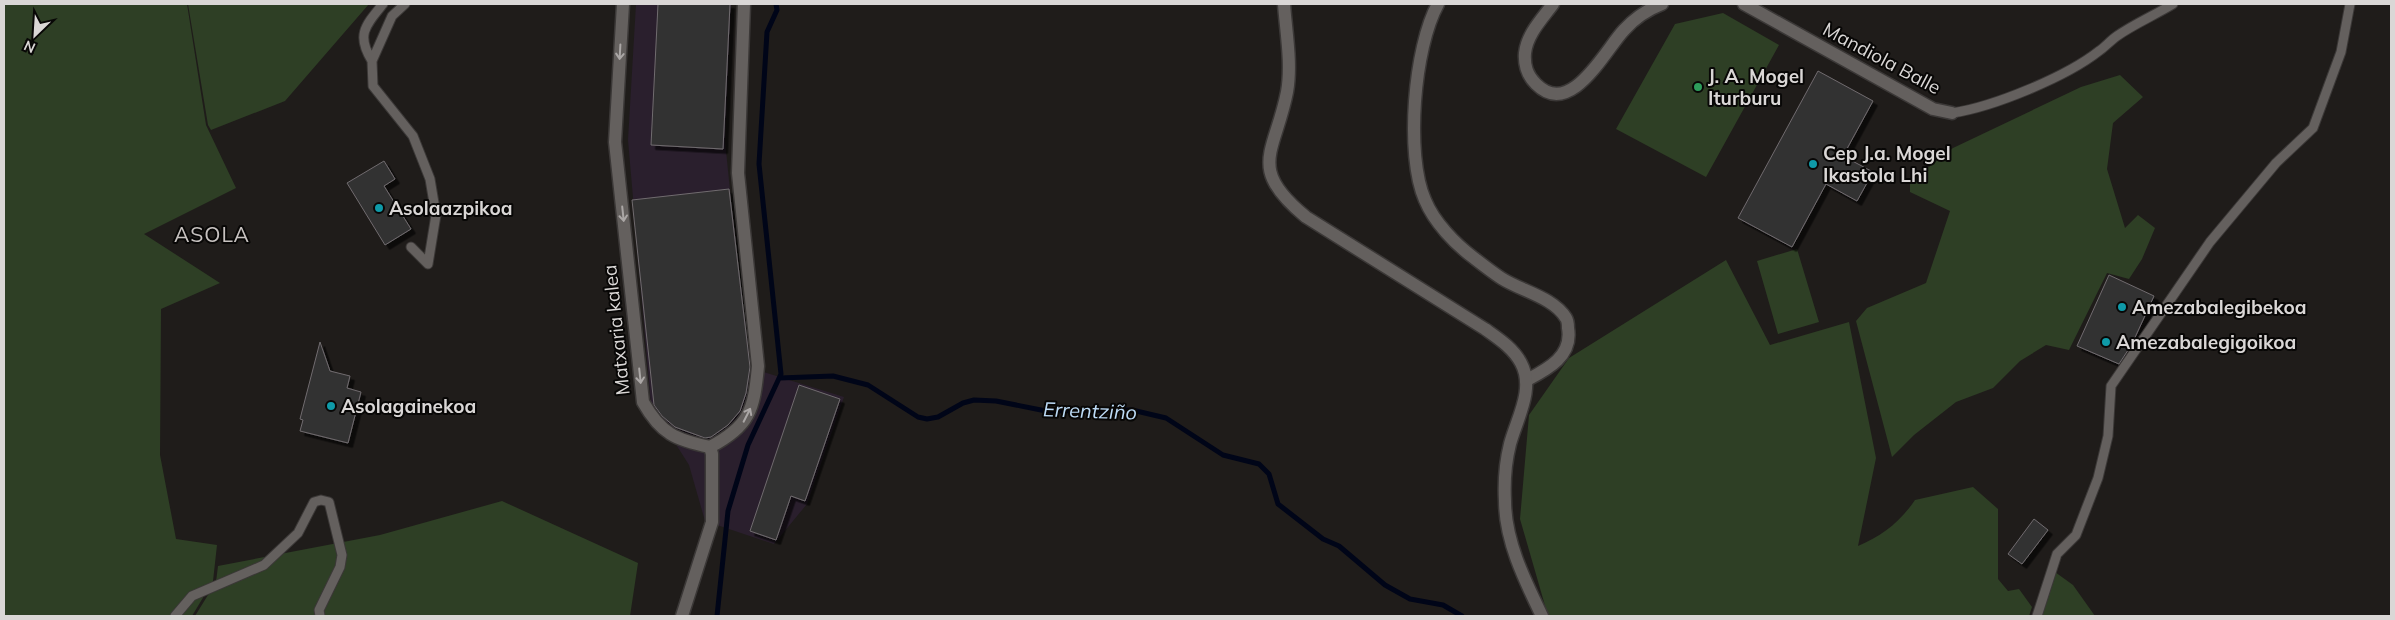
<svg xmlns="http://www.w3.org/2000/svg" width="2395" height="620" font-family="Mulish,sans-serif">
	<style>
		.industrial { fill: #2a1f2d }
		.green { fill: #2e3f25 }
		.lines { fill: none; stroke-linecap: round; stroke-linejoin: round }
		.stream { stroke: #000518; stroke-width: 5 }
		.building { fill: #333032; stroke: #706c6f; filter: url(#shadow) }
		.service-casing { stroke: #3b3837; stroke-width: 11 }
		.minor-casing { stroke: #3b3837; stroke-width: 15 }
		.tertiary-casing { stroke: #3b3837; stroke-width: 15 }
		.service { stroke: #64605e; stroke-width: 9 }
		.minor { stroke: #64605e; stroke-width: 12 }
		.tertiary { stroke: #64605e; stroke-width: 12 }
		.oneway { stroke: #aba7a6 }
		.leisure-dot { fill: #2e9e5b; stroke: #080706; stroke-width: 2 }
		.culture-dot { fill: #0f9aa8; stroke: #080706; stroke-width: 2 }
		.labels { text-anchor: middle; stroke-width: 4; stroke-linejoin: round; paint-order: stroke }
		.street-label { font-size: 19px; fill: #dad7d6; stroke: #080706 }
		.poi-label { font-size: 19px; font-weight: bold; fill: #dad7d6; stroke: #080706; text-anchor: start }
		.water-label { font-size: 20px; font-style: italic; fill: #bddbf6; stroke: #080706 }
		.quarter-label { font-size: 21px; letter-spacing: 1px; fill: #c7c2c0; stroke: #080706 }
	</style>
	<defs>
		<filter id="shadow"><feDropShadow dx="4.5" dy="4.5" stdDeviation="0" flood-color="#0009"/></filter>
	</defs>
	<rect width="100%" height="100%" fill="#1f1c1a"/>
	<path class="industrial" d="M636,4H731L725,141L748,367L844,397L807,504L774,544L705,521L689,465L651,405L628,140Z"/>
	<path class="green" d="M4,4H187L206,125L236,188L144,234L220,283L161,309L160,455L176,539L217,545L213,581L192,616H4Z
		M188,4H369L285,101L211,130L208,125Z
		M1723,13L1779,45L1706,177L1616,129L1675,24Z
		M2120,75L2143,97L2113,123L2107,169L2125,228L2138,215L2155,228L2142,259L2129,279L2107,273L2069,350L2046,345L2020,361L1993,388L1956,402L1914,435L1892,457L1856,321L1867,308L1926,283L1950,211L1910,192V182L1953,148L2081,87Z
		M1797,249L1819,322L1778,334L1757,261Z
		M1726,260L1770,345L1849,322L1876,458L1858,546C1882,536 1900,522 1915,500L1973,487L1998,509V579L2008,591L2019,589L2032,607L2029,616H1548L1520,519L1529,415L1569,358Z
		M502,501L638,563L630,616H195L216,582L218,566L380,535Z
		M2055,572L2073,585L2095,616H2042Z"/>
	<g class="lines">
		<path class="stream" d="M780,378L833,376L868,385L918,417L927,419L938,417L963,403L974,400L996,401L1046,411L1132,410L1166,418L1223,455L1259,464L1269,474L1278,504L1323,539L1339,546L1385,585L1410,599L1443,605L1462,616
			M717,616L728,511L748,445L781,374L759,164L767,32L777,10L776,4"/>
	</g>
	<path class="building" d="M658,4H730L723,149L651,145Z
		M1818,71L1873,101L1843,156L1873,172L1857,201L1826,184L1792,247L1738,218Z
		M384,161L395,179L384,186L411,229L385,245L347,183Z
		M729,189L750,367L746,393L740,411L728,425L711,437L705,438L675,427L662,416L654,405L632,200Z
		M2109,275L2154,296L2132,344L2119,364L2077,346Z
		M320,342L330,371L350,376L347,388L361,392L348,443L300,431L303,420L300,419Z
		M799,385L840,399L805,501L791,496L776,540L750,531Z
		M2034,519L2048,530L2022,564L2008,554Z"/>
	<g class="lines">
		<g class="service-casing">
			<path id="service" d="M405,4L392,16L372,61L373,86L413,136L430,179L436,215L428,264L411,247
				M372,61C356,35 365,26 383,4
				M1952,113C1993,107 2066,77 2099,51C2105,47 2110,41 2117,36C2134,24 2155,15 2173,4
				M175,616L192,596L264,565L298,533L314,502L321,500L329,502L342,555L340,567L319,610L320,616
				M2037,616L2057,554L2076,535L2098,478L2108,436L2111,386L2210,242L2276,163L2313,128L2341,52L2350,4"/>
		</g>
		<g class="minor-casing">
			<path id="minor" d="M623,4L615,142L643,402C661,434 676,440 710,447C750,426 754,410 758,366L738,173L744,4
				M1438,4C1414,47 1405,155 1425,200C1434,222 1455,244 1474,258C1483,265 1492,272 1501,278C1521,291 1553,297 1566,318C1568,321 1568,325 1568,328C1573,356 1548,369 1527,380
				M1553,4C1542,19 1527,34 1525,53C1524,66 1527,75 1536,84C1571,119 1605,50 1624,30C1634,19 1649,9 1662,4
				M1744,4L1933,109L1952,113
				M682,616L712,522V454L710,447"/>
		</g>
		<g class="tertiary-casing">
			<path id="tertiary" d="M1284,4C1286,32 1292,64 1287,92C1275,153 1246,168 1306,217L1485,329C1499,339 1513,348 1521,363C1535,389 1517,418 1510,444C1506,460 1504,483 1505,501C1505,541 1525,581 1542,616"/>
		</g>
		<use href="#service" class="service"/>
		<use href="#minor" class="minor"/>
		<use href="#tertiary" class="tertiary"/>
	</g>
	<defs><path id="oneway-shaft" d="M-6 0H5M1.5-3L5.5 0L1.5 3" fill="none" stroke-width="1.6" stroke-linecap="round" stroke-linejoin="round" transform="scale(1.25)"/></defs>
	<g class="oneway">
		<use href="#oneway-shaft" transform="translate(620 52) rotate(93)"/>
		<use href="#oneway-shaft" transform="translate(623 214) rotate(84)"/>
		<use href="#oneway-shaft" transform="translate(640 376) rotate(84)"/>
		<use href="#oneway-shaft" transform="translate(747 415) rotate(-63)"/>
	</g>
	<circle class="leisure-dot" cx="1698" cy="87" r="5"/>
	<g class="culture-dot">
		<circle cx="1813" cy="164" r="5"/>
		<circle cx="379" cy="208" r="5"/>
		<circle cx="2122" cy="307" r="5"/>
		<circle cx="2106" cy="342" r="5"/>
		<circle cx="331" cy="406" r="5"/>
	</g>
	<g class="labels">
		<g class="street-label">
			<text transform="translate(1882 58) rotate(28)" y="7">Mandiola Balle</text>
			<text transform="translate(616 330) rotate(-96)" y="7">Matxaria kalea</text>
		</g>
		<g class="poi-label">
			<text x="1708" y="83">J. A. Mogel<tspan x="1708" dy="22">Iturburu</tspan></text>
			<text x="1823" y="160">Cep J.a. Mogel<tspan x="1823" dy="22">Ikastola Lhi</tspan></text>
			<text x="389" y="215">Asolaazpikoa</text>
			<text x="2132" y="314">Amezabalegibekoa</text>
			<text x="2116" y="349">Amezabalegigoikoa</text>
			<text x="341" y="413">Asolagainekoa</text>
		</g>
		<g class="water-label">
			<text transform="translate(1090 411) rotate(2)" y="7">Errentziño</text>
		</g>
		<g class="quarter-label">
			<text x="212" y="242">ASOLA</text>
		</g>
	</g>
	<rect width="2395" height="620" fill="none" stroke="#dad7d6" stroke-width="10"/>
	<g transform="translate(35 35) rotate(205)" stroke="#080706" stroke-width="4" paint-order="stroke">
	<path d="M0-4L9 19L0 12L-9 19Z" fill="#dad7d6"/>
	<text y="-8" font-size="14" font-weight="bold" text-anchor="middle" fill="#dad7d6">N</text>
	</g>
</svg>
